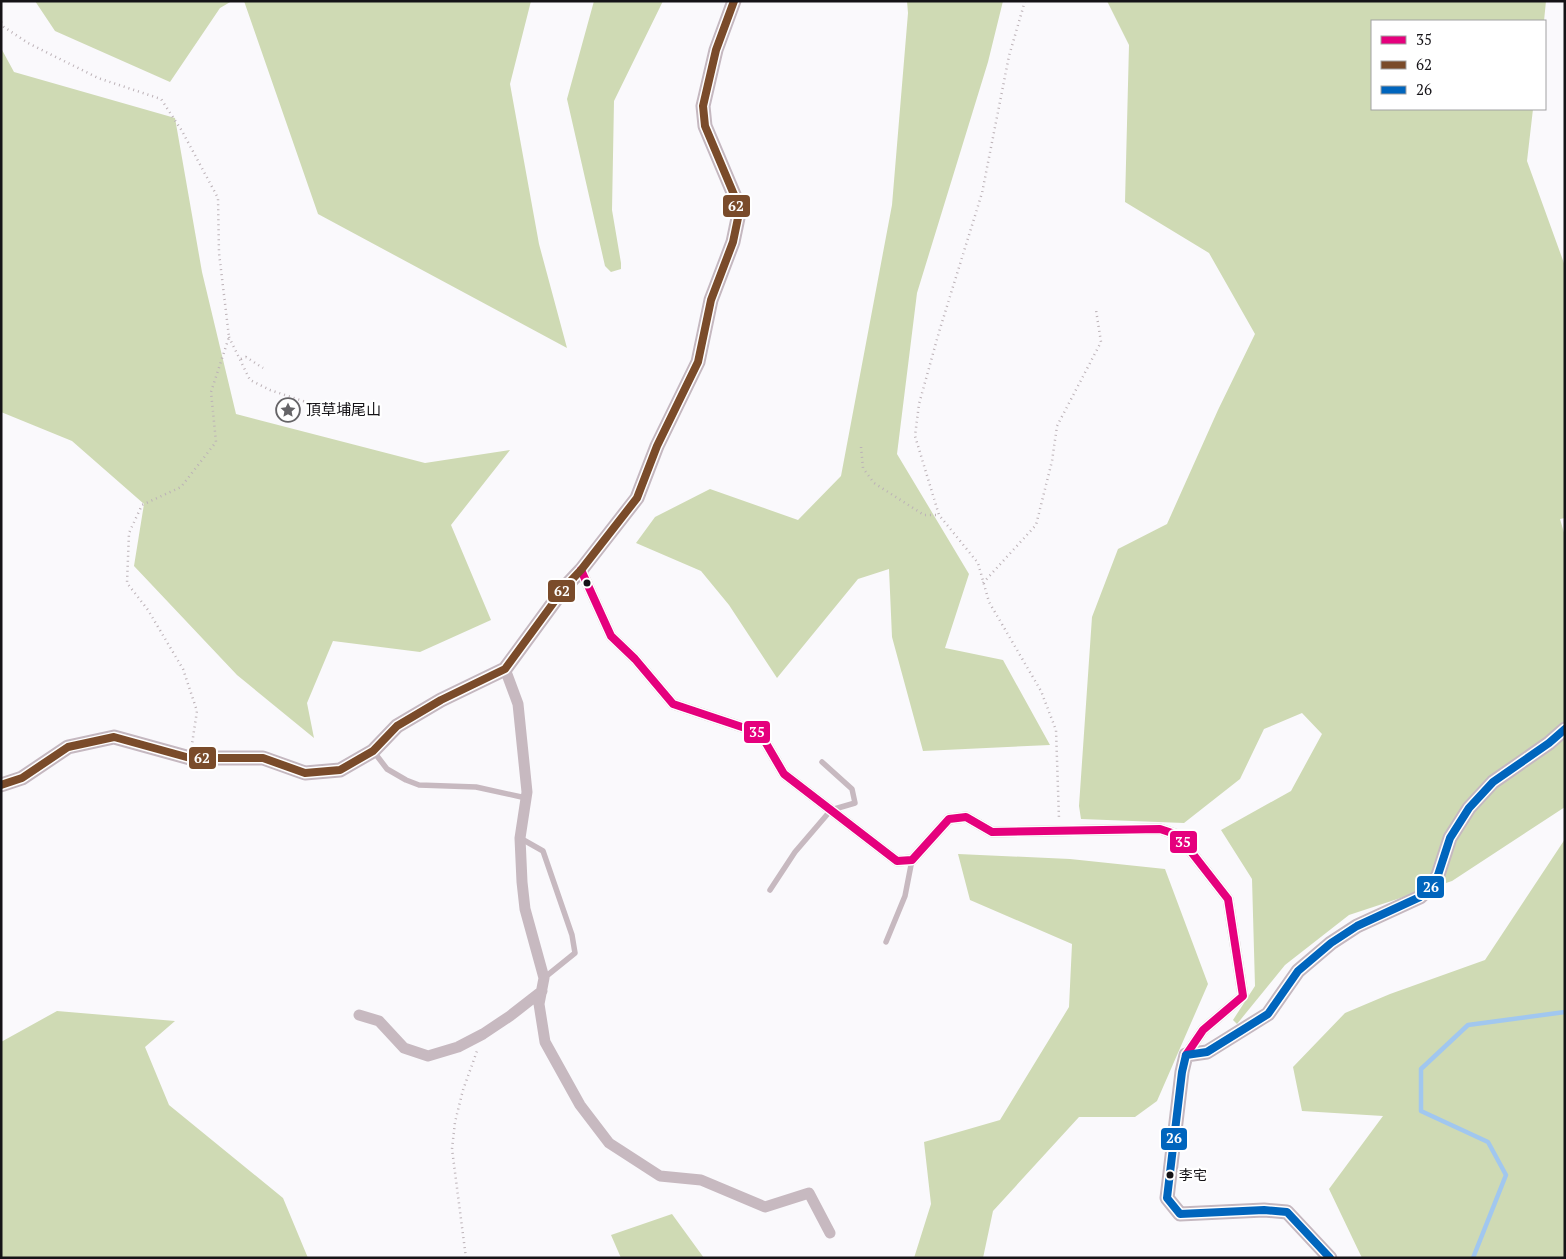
<svg xmlns="http://www.w3.org/2000/svg" width="1566" height="1259" font-family="'PT Serif','Noto Sans TC',serif">
	<style>
		.forest { fill: #cfdab4 }
		.lines { fill: none; stroke-linecap: round; stroke-linejoin: round }
		.stream { stroke: #a1c7ef; stroke-width: 4.5 }
		.path { stroke: #bcb2b7; stroke-width: 2.5; stroke-dasharray: 1 4; stroke-linecap: butt }
		.lane { stroke: #c7b9c0; stroke-width: 5.5 }
		.street { stroke: #c7b9c0; stroke-width: 11 }
		.secondary { stroke: #c5b8c0; stroke-width: 15 }
		.bus-1-casing { stroke: #fff; stroke-width: 11 }
		.bus-2-casing { stroke: #fff; stroke-width: 11 }
		.bus-3-casing { stroke: #fff; stroke-width: 11 }
		.bus-1 { stroke: #e5007d; stroke-width: 8 }
		.bus-2 { stroke: #7a4b2a; stroke-width: 8 }
		.bus-3 { stroke: #0065bd; stroke-width: 8 }
		.bus-dot { fill: #151317; stroke: #fff; stroke-width: 2 }
		.labels { text-anchor: middle; stroke-width: 4.5; stroke-linejoin: round; paint-order: stroke }
		.bus-label { font-size: 14px; fill: #151317; stroke: #fff; text-anchor: start }
		.poi-label { font-size: 15px; fill: #151317; stroke: #fff; text-anchor: start }
		.line-badge { stroke: #fff; stroke-width: 2 }
		.badge-label { font-size: 14px; text-anchor: middle; font-weight: bold; fill: #fff }
	</style>
	<rect width="100%" height="100%" fill="#faf9fc"/>
	<path class="forest" d="M35,1H232L220,8L170,82L55,31Z
		M244,1H531L510,84L539,244L567,348L318,214Z
		M594,1H663L614,101L612,210L621,263V269L611,272L605,266L567,99Z
		M907,1H1003L988,62L917,293L897,454L969,574L945,648L1003,660L1050,745L923,751L892,637L889,569L858,579L777,678L729,605L701,571L636,543L655,517L710,489L798,520L841,476L892,205L908,13Z
		M1107,1H1546L1544,21H1372V109H1533L1527,161L1565,266V518L1560,519L1565,536V807L1452,881L1349,915L1285,965L1237,1024L1233,1020L1255,986L1252,879L1221,830L1291,791L1322,734L1302,713L1264,729L1240,779L1184,823L1081,819L1079,806L1092,617L1118,549L1167,524L1218,410L1255,334L1209,253L1125,202L1129,45Z
		M1,48L14,72L175,118L202,272L236,414L425,463L510,450L451,525L491,620L420,652L333,641L307,703L314,738L237,675L134,566L144,504L72,441L1,412Z
		M1565,839V1258H1362L1329,1189L1383,1116L1302,1111L1293,1067L1345,1013L1390,994L1485,960Z
		M958,854L1070,859L1165,869L1208,984L1157,1101L1135,1117H1079L993,1211L983,1258H914L931,1204L924,1142L1000,1120L1069,1007L1072,944L970,900Z
		M57,1011L175,1021L145,1047L169,1105L283,1198L308,1258H1V1042Z
		M672,1214L704,1258H621L611,1235Z"/>
	<g class="lines">
		<path class="stream" d="M1473,1258L1506,1175L1488,1142L1421,1111V1069L1468,1025L1565,1012"/>
		<path class="path" d="M1025,1L1009,56L982,193L939,332L919,404L915,436L939,515L978,563L989,602L1041,691L1056,730L1059,819
			M1,22L4,27L28,43L98,78L161,99L182,131L218,198L219,253L229,337L211,392L216,442L181,487L142,505L129,533L127,583L148,610L183,669L197,711L192,744
			M229,337L250,380L270,390L324,408
			M241,359L246,357L263,368
			M861,447L863,468L874,483L924,515H939
			M983,583L1036,525L1052,461L1057,426L1101,342L1096,310
			M466,1258L452,1149L455,1122L463,1090L477,1051"/>
		<path class="lane" d="M374,752L387,769L406,780L419,785L476,787L526,798
			M520,838L543,851L572,935L575,953L544,978
			M770,890L795,852L831,810L855,803L852,789L822,762
			M886,942L905,896L912,860"/>
		<path class="street" d="M581,570L611,636L635,659L673,704L760,733L784,774L897,861L912,860L949,819L966,817L992,832L1160,829L1178,835L1228,899L1243,996L1203,1030L1186,1055
			M505,669L518,704L527,792L520,838L522,882L525,909L544,978L539,1004L545,1042L580,1105L609,1143L660,1176L701,1180L765,1207L809,1193L830,1233
			M359,1015L379,1021L404,1048L428,1056L458,1047L483,1034L510,1016L542,991"/>
		<path class="secondary" d="M1,785L22,778L68,747L114,737L190,758H263L305,773L340,770L373,751L397,726L441,700L505,669L565,587L581,570L637,498L657,446L698,362L711,300L733,242L738,218L735,197L705,126L703,106L716,50L734,1
			M1330,1258L1287,1212L1264,1210L1180,1214L1167,1198L1182,1072L1186,1055L1207,1052L1268,1014L1298,971L1331,943L1357,926L1420,897L1430,888L1438,875L1450,838L1469,808L1493,782L1549,743L1565,729"/>
		<g class="bus-1-casing">
			<path id="bus-1" d="M581,570L611,636L635,659L673,704L760,733L784,774L897,861L912,860L949,819L966,817L992,832L1160,829L1178,835L1228,899L1243,996L1203,1030L1186,1055"/>
		</g>
		<g class="bus-2-casing">
			<path id="bus-2" d="M1,785L22,778L68,747L114,737L190,758H263L305,773L340,770L373,751L397,726L441,700L505,669L565,587L581,570L637,498L657,446L698,362L711,300L733,242L738,218L735,197L705,126L703,106L716,50L734,1"/>
		</g>
		<g class="bus-3-casing">
			<path id="bus-3" d="M1330,1258L1287,1212L1264,1210L1180,1214L1167,1198L1182,1072L1186,1055L1207,1052L1268,1014L1298,971L1331,943L1357,926L1420,897L1430,888L1438,875L1450,838L1469,808L1493,782L1549,743L1565,729"/>
		</g>
		<use href="#bus-1" class="bus-1"/>
		<use href="#bus-2" class="bus-2"/>
		<use href="#bus-3" class="bus-3"/>
	</g>
	<defs>
		<g id="sight-ring" transform="scale(1.25)"><circle r="9.5" fill="#fff" stroke="#656467" stroke-width="1.5"/><path d="M0-6L1.8-2.2L6-1.7L2.9 1.2L3.7 5.4L0 3.3L-3.7 5.4L-2.9 1.2L-6-1.7L-1.8-2.2Z" fill="#656467"/></g>
	</defs>
	<g fill-rule="evenodd">
		<use href="#sight-ring" x="288" y="410"/>
	</g>
	<g class="bus-dot">
		<circle cx="587" cy="583" r="4.5"/>
		<circle cx="1170" cy="1175" r="4.5"/>
	</g>
	<g class="labels">
		<g class="bus-label">
			<text x="1179" y="1180">李宅</text>
		</g>
		<g class="poi-label">
			<text x="306" y="415">頂草埔尾山</text>
		</g>
	</g>
	<g class="line-badge">
		<rect x="722" y="194" width="29" height="24" rx="5" fill="#7a4b2a"/>
		<rect x="547" y="579" width="29" height="24" rx="5" fill="#7a4b2a"/>
		<rect x="743" y="720" width="28" height="24" rx="5" fill="#e5007d"/>
		<rect x="188" y="746" width="29" height="24" rx="5" fill="#7a4b2a"/>
		<rect x="1169" y="830" width="29" height="24" rx="5" fill="#e5007d"/>
		<rect x="1416" y="875" width="29" height="24" rx="5" fill="#0065bd"/>
		<rect x="1160" y="1127" width="28" height="24" rx="5" fill="#0065bd"/>
	</g>
	<g class="badge-label">
		<text x="736" y="211">62</text>
		<text x="562" y="596">62</text>
		<text x="757" y="737">35</text>
		<text x="202" y="763">62</text>
		<text x="1183" y="847">35</text>
		<text x="1431" y="892">26</text>
		<text x="1174" y="1143">26</text>
	</g>
	<rect width="1566" height="1259" fill="none" stroke="#151317" stroke-width="5"/>
	<rect x="1371" y="20" width="175" height="90" fill="#ffffff" stroke="#a1a1a2"/>
	<rect x="1381" y="36" width="25" height="8" fill="#e5007d" stroke="#a1a1a2"/>
	<text x="1416" y="45" font-size="15" fill="#151317">35</text>
	<rect x="1381" y="61" width="25" height="8" fill="#7a4b2a" stroke="#a1a1a2"/>
	<text x="1416" y="70" font-size="15" fill="#151317">62</text>
	<rect x="1381" y="86" width="25" height="8" fill="#0065bd" stroke="#a1a1a2"/>
	<text x="1416" y="95" font-size="15" fill="#151317">26</text>
</svg>
